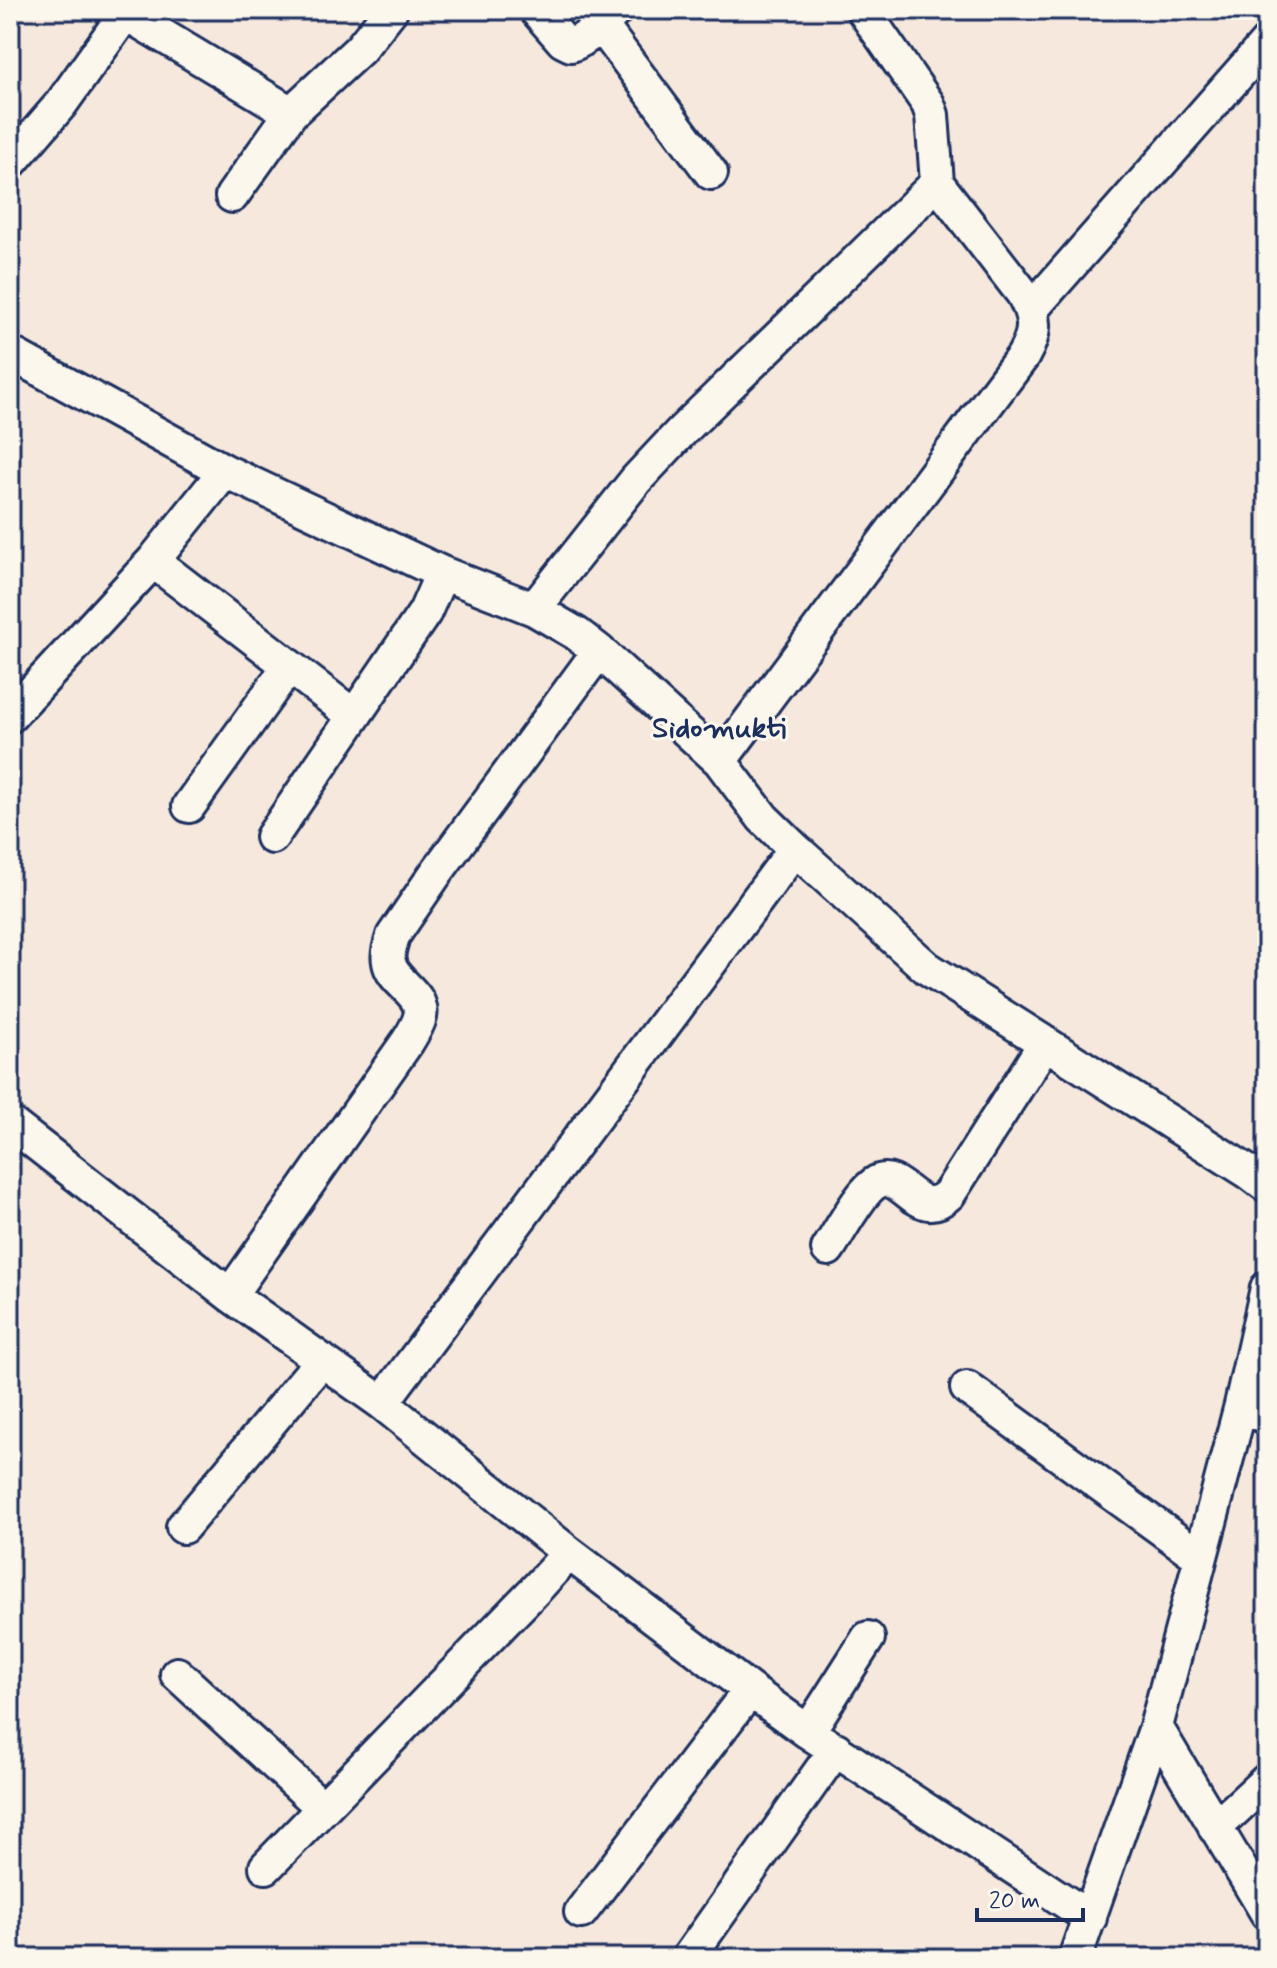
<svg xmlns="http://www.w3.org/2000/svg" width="1277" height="1968" font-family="Mynerve,sans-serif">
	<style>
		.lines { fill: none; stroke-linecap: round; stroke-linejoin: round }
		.street-casing { stroke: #1b2f5e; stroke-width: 38 }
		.street { stroke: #fbf7ec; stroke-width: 32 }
		.labels { text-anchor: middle; stroke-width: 6; stroke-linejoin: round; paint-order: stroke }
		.quarter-label { font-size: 30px; font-weight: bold; fill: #1b2f5e; stroke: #fbf7ec }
	</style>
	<rect width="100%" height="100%" fill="#f6e8dc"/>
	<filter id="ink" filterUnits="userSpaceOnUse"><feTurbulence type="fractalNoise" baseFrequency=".0125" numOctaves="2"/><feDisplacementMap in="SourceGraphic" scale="16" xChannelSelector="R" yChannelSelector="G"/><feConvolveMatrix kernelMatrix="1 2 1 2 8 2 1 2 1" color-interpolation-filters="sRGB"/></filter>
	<g filter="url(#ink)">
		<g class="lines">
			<g class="street-casing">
				<path id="street" d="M120,10L291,113
					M536,10L563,41L571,45C588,39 603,23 616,10
					M601,25L711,173
					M10,163L61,104L128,10
					M232,196L291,113L360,49L391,10
					M1031,310L1267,42
					M10,353L225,471L442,573L534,609L577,634L599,651L720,761L763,818L795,849L927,968L1250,1173L1267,1186
					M153,561L354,716
					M534,609L636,480L681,432L937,183L932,115L928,104L863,10
					M10,716L153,561L225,471
					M720,761L1023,356C1037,331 1036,319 1023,294L937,183
					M189,806L289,666
					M272,837L425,612L442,573
					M10,1123L230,1295L382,1403L569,1553L750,1690L808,1732L1090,1918
					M828,1249C839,1233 861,1190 877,1182C903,1169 918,1224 949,1194L1045,1043
					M230,1295L408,1041C413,1033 418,1025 420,1017C425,993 392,983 389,962C387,953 391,944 393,936L436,873L599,651
					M967,1388L1200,1557
					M382,1403L795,849
					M1241,1405L1267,1418
					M183,1527L322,1360
					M177,1674L323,1808
					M1156,1727L1267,1913
					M808,1732L868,1638
					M1215,1828L1267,1780
					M266,1867L537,1588L569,1553
					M581,1912L750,1690
					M688,1958L836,1749
					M1075,1958L1156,1727L1241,1405L1267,1288"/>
			</g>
			<use href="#street" class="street"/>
		</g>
	</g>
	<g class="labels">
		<g class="quarter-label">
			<text x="719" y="737">Sidomukti</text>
		</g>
	</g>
	<rect width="1277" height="1968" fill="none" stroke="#fbf7ec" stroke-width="40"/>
	<rect x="20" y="20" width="1237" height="1928" fill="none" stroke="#1b2f5e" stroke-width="3" filter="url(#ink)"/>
	<path d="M977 1908v12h106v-12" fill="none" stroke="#1b2f5e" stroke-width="4"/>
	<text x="989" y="1908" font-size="24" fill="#1b2f5e" stroke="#fbf7ec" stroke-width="6" paint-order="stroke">20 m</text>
</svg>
